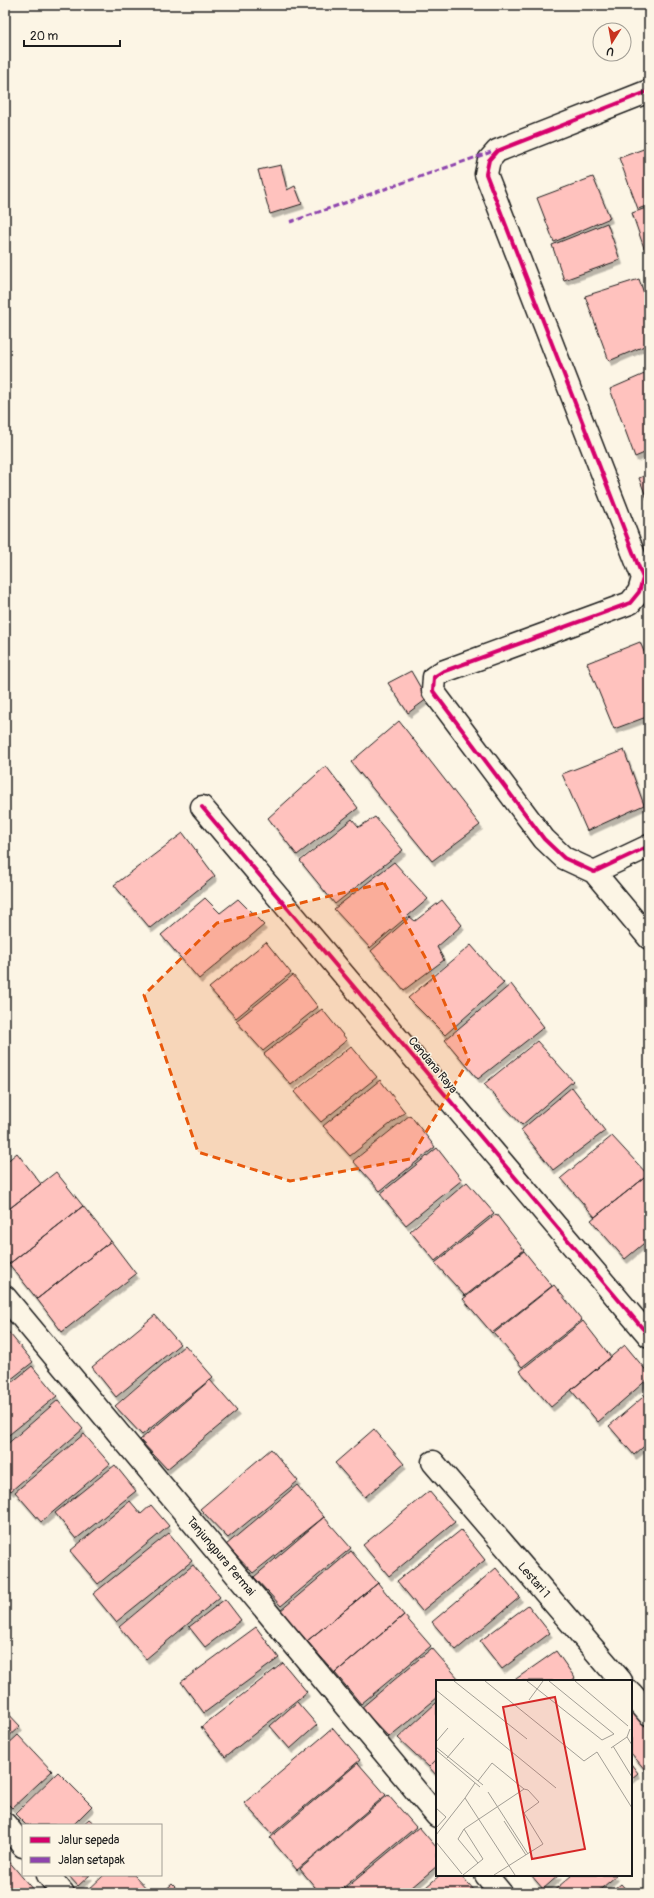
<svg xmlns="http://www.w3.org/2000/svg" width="654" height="1898" font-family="Pangolin,sans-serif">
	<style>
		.building { fill: #ffc2be; stroke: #1c1c1c; filter: url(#shadow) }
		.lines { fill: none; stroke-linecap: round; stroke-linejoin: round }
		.minor-casing { stroke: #1c1c1c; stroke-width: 25 }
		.minor { stroke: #fcf5e5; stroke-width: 22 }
		.quiet { stroke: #8e44ad; stroke-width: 3; stroke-dasharray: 6 3; stroke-linecap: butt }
		.cycleway-casing { stroke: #fcf5e5; stroke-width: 6 }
		.cycleway { stroke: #d6006c; stroke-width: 4 }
		.marked { fill: #e8590c; fill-opacity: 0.2; stroke: #e8590c; stroke-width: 3; stroke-dasharray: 8 5; stroke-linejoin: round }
		.labels { text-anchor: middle; stroke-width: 3; stroke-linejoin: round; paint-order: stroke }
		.street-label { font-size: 12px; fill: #1c1c1c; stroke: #fcf5e5 }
		.inset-road { fill: none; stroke: #a29e95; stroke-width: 1 }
		.view { fill: #d62828; fill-opacity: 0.15; stroke: #d62828; stroke-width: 2 }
		.inset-edge { fill: none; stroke: #1c1c1c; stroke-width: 2 }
	</style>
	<defs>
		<filter id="shadow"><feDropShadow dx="2.5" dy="4.5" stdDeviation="0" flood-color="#0004"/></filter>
	</defs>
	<rect width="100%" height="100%" fill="#fcf5e5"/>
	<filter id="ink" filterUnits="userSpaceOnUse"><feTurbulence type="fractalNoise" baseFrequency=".025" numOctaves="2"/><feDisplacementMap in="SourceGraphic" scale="8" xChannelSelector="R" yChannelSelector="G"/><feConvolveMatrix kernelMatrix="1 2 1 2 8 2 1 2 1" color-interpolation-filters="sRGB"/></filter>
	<g filter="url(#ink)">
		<path class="building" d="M649,147V205L638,209L619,158Z
			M281,165L287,190L295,186L302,204L270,214L258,170Z
			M593,177L610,218L554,242L537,198Z
			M649,207V246L644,248L632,213Z
			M607,223L620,260L564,280L552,245Z
			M639,279L649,308V344L609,361L585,296Z
			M649,372V451L635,457L610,389Z
			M649,474V504L639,478Z
			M640,642L649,664V716L614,729L587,663Z
			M411,671L427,699L408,713L388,683Z
			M399,721L480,825L432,861L351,762Z
			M624,750L644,805L587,831L562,774Z
			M326,766L358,808L297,855L268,818Z
			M375,817L403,850L335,904L300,861L352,819L359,827Z
			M183,833L215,876L150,928L114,885Z
			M394,862L428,899L370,948L334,909Z
			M205,898L220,913L238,899L264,925L199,979L161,935Z
			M442,900L462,925L437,947L444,960L404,990L371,951L410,917L415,921Z
			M266,942L291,973L236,1018L209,988Z
			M471,945L504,983L445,1035L408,998Z
			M293,975L318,1007L263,1051L236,1021Z
			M511,984L544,1027L478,1079L445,1040Z
			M322,1009L347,1040L291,1085L264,1054Z
			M537,1041L573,1081L522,1125L484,1084Z
			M351,1046L377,1077L321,1122L294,1092Z
			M380,1080L405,1112L350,1156L323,1126Z
			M572,1087L605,1131L553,1170L521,1130Z
			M410,1115L435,1147L380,1191L353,1161Z
			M612,1136L648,1175L595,1217L561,1178Z
			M437,1148L462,1180L406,1225L380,1194Z
			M17,1153L41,1184L5,1212V1163Z
			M56,1172L83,1206L9,1264L5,1259V1212Z
			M648,1175L649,1239L625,1259L591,1220Z
			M467,1182L494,1213L435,1261L410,1231Z
			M83,1206L111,1241L37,1299L9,1264Z
			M496,1214L524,1250L465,1296L435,1263Z
			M111,1241L136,1274L62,1332L37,1299Z
			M524,1251L552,1286L492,1333L463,1299Z
			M554,1285L582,1320L522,1367L494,1333Z
			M155,1315L180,1344L116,1397L92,1367Z
			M583,1321L611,1357L551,1407L520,1371Z
			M6,1329L33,1362L5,1384V1330Z
			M185,1345L213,1377L142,1435L115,1406Z
			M625,1345L649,1374V1378L598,1422L571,1390Z
			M32,1366L57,1396L5,1438V1388Z
			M210,1380L237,1411L167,1469L140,1440Z
			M649,1392V1442L634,1455L609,1426Z
			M58,1400L83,1429L11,1491L5,1484V1446Z
			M374,1429L404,1464L365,1497L335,1463Z
			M84,1434L110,1464L41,1522L15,1492Z
			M271,1449L298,1481L228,1538L200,1509Z
			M115,1465L136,1491L76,1539L55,1513Z
			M297,1485L324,1517L253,1573L226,1545Z
			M429,1491L455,1522L389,1576L363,1545Z
			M130,1501L141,1514L151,1505L169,1526L98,1584L70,1551Z
			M324,1517L351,1548L281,1606L254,1577Z
			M461,1530L485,1560L422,1611L397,1581Z
			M169,1533L192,1561L116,1622L93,1594Z
			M351,1551L378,1583L307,1641L280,1611Z
			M193,1565L220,1597L146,1659L119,1627Z
			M496,1568L520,1597L456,1650L432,1622Z
			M378,1583L404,1615L335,1673L307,1641Z
			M225,1599L241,1620L205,1647L189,1627Z
			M528,1605L550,1633L502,1669L480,1641Z
			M404,1615L431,1646L361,1704L335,1673Z
			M256,1627L279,1658L204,1713L181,1682Z
			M432,1648L459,1679L457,1681H437V1698L389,1737L361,1708Z
			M556,1651L575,1678L571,1681H513Z
			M283,1663L307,1692L225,1757L201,1727Z
			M297,1702L317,1725L290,1749L270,1726Z
			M437,1702V1759L429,1767L398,1738Z
			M5,1710L20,1726L5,1740Z
			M631,1710L649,1730V1769L646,1771L631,1753Z
			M333,1728L360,1760L272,1834L244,1803Z
			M18,1735L52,1771L12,1808L5,1801V1747Z
			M437,1759V1776L429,1767Z
			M358,1763L386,1795L297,1870L270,1838Z
			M631,1764L638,1773L631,1779Z
			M58,1772L92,1806L73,1825H26L15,1814Z
			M388,1795L416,1827L337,1893H320L300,1869Z
			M89,1819L96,1825H82Z
			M419,1827L437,1848V1866L405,1893H340Z
			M7,1859L34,1891L31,1893H5V1861Z
			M68,1875H90L78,1886Z
			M104,1875H134L151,1893H85Z
			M440,1875H461L475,1891L473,1893H419Z
			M531,1875H559L543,1889Z
			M572,1875H615L616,1876L596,1893H551Z
			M172,1884L181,1893H162Z
			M621,1884L629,1893H610Z"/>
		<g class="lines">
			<g class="minor-casing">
				<path id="minor" d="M649,91L497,151L489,160L486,174L643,578L639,592L630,603L442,672L434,677L433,691L544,839L564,858L594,872L649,846
					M202,807L649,1336
					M594,872L649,938
					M5,1297L437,1816
					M433,1462L621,1681
					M631,1693L649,1714
					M5,1824L23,1846
					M48,1875L63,1893
					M486,1875L501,1893"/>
			</g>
			<use href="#minor" class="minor"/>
			<path class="quiet" d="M290,222L494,151"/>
			<g class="cycleway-casing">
				<path id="cycleway" d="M649,91L497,151L489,160L486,174L643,578L639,592L630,603L442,672L434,677L433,691L544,839L564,858L594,872L649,846
					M202,807L649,1336"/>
			</g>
			<use href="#cycleway" class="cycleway"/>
		</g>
	</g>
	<path class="marked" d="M384,883L425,957L469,1060L410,1159L290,1181L198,1152L144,995L217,923Z"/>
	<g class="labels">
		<g class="street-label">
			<text transform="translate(433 1065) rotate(50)" y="4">Cendana Raya</text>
			<text transform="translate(221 1556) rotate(50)" y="4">Tanjungpura Permai</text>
			<text transform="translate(534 1580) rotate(49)" y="4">Lestari 1</text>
		</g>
	</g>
	<g transform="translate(436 1680)">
		<rect width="196" height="196" fill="#fcf5e5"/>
		<path class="inset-road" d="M18,1L91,59M49,1L148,81L161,72L196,128M91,1L166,60L178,54L113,1M139,1L192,46M0,10L120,108M93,20L107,1M194,49L191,57L196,65M0,62L12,48M177,66L196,97M0,67L47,105M175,68L191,57M0,70L44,107M11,78L28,58M42,101L56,83L88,109M52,112L92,174M29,118L39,103M0,128L10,137L0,148M68,141L90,175M0,155L29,118L79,195M0,162L26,194M42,183L22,159L28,149L88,109L92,110L103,122L88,133L107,164L58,195M27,195L47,179L28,149"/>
		<path class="view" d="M119,17L149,169L96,179L67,27Z"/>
		<rect width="196" height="196" class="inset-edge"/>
	</g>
	<rect width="654" height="1898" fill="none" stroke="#fcf5e5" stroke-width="20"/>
	<rect x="10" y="10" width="634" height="1878" fill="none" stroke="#1c1c1c" stroke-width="1.5" filter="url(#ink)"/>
	<rect x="22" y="1824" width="140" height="52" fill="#fcf5e5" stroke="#a29e95"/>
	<rect x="30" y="1837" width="20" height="6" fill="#d6006c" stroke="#a29e95"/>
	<text x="58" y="1844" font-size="12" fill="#1c1c1c">Jalur sepeda</text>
	<rect x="30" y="1857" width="20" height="6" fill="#8e44ad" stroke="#a29e95"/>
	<text x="58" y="1864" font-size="12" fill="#1c1c1c">Jalan setapak</text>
	<g transform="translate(612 42) rotate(191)"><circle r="19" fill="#fcf5e5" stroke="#a29e95"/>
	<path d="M0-3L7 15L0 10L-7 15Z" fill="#c8321e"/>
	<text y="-6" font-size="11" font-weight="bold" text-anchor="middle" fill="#1c1c1c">U</text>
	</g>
	<path d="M24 40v6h96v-6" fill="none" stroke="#1c1c1c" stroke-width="2"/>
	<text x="30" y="40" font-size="12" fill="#1c1c1c" stroke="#fcf5e5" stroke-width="3" paint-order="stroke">20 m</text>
</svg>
